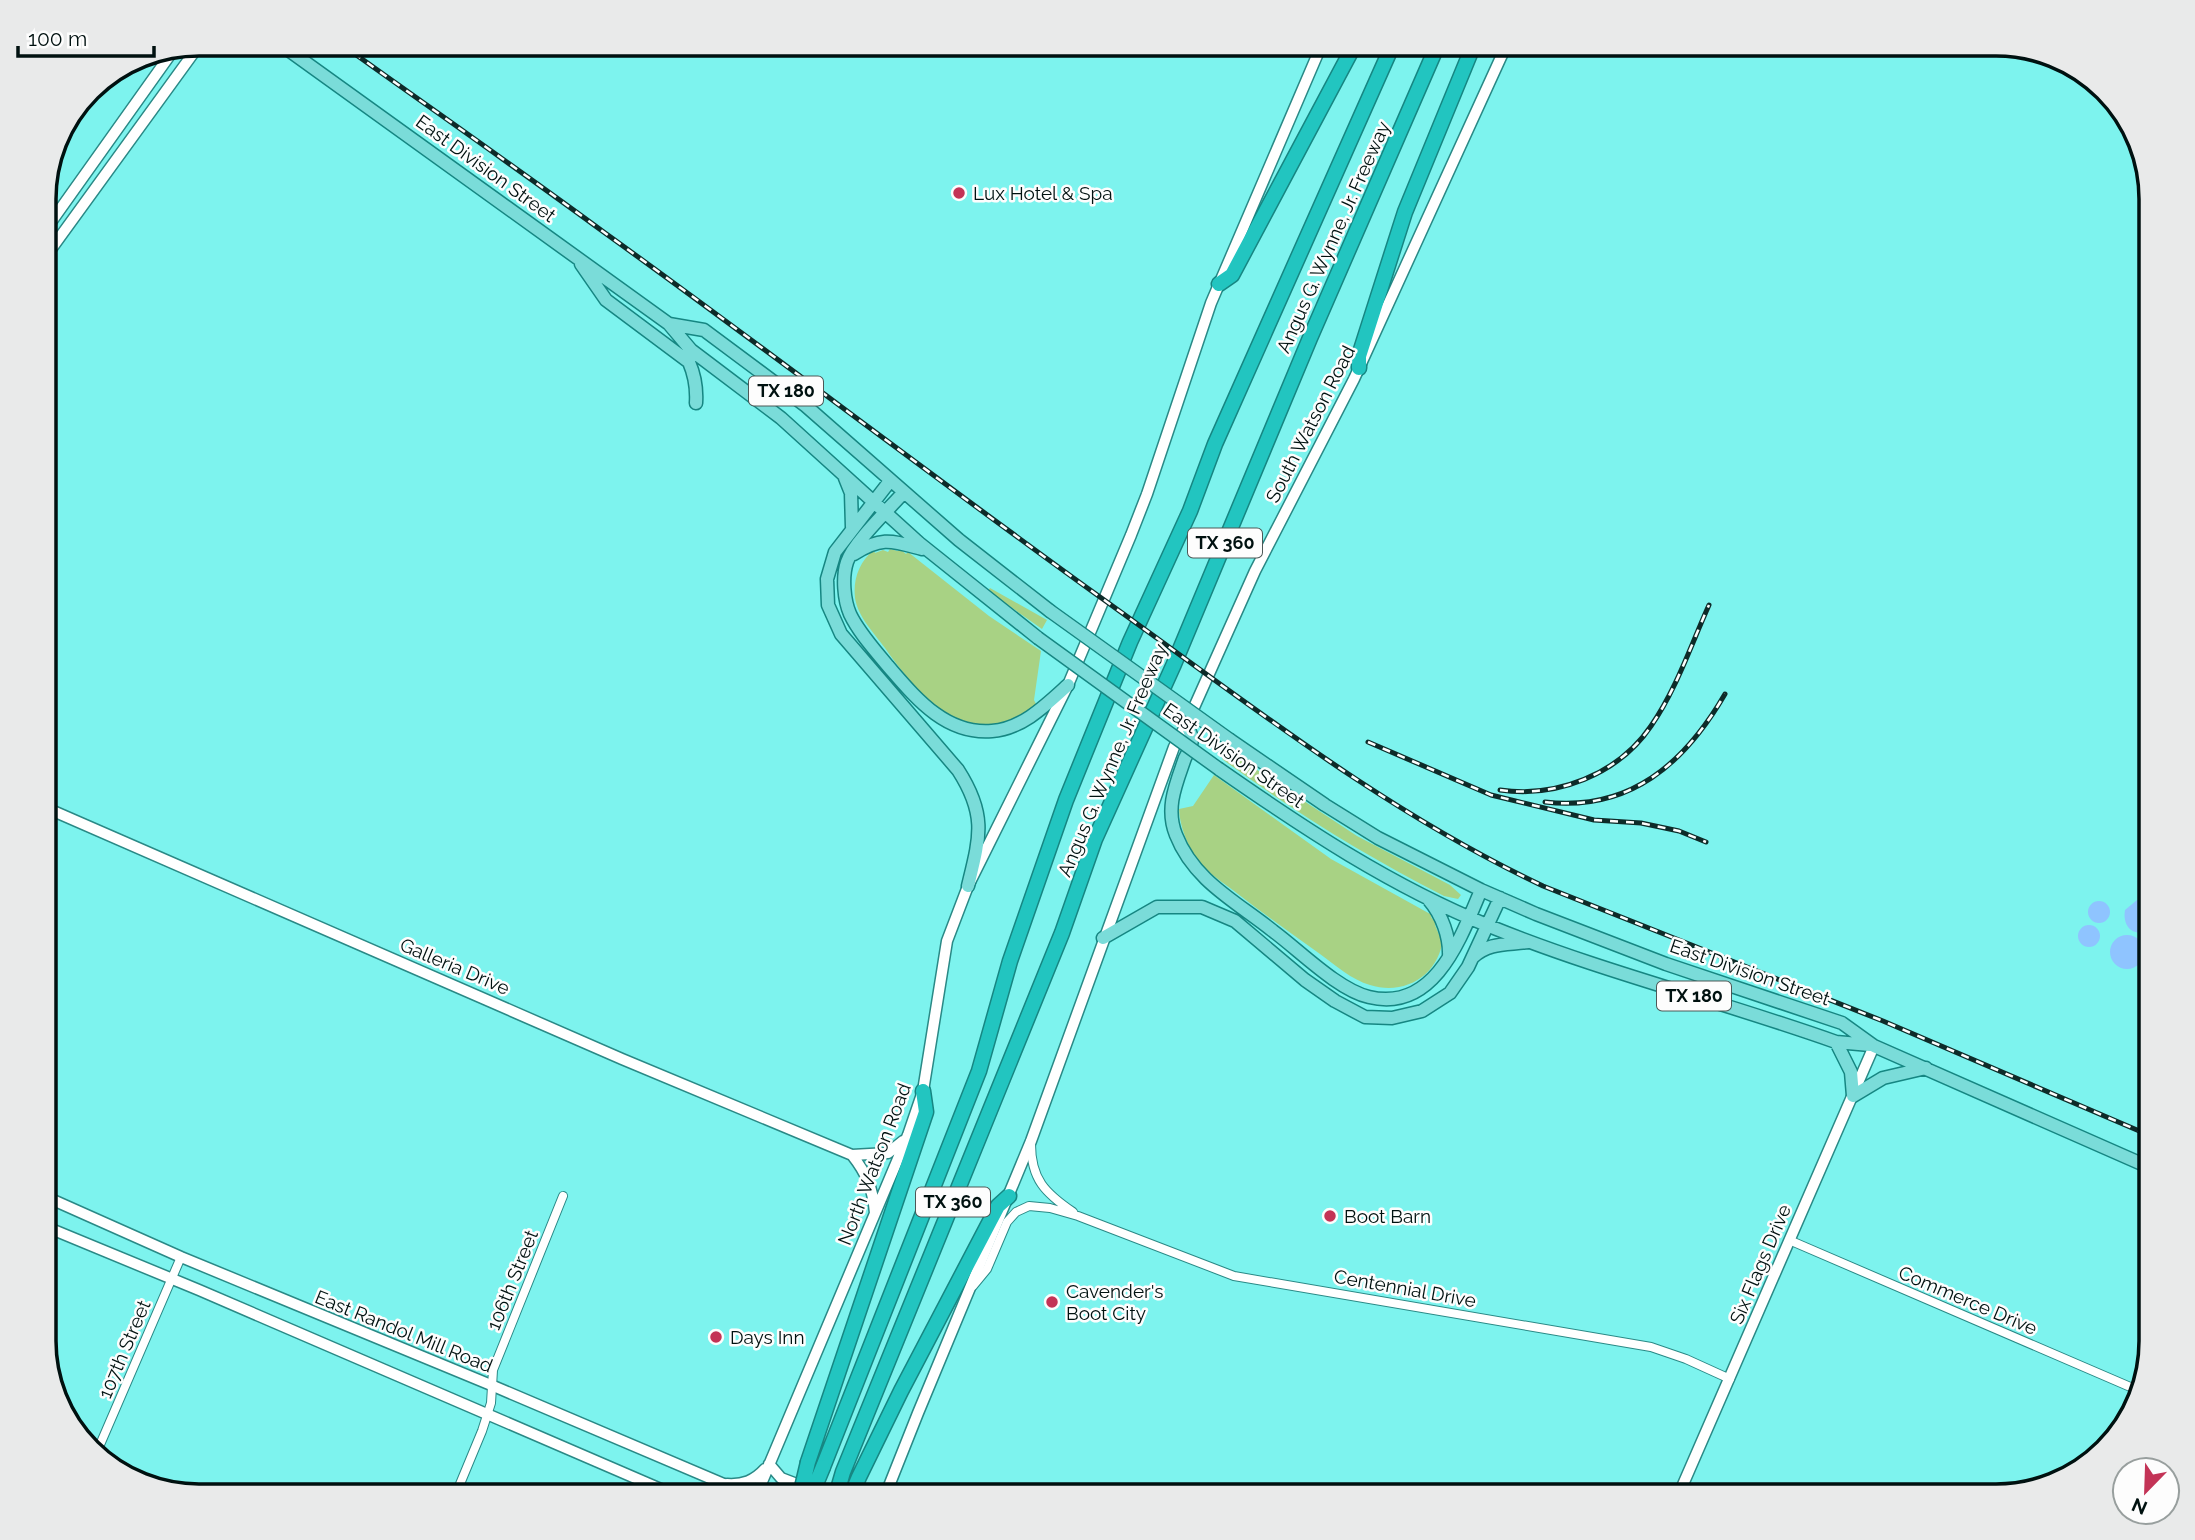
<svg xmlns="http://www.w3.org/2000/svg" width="2195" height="1540" font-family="Raleway,sans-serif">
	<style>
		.green { fill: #a8d284 }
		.water { fill: #8fc4ff }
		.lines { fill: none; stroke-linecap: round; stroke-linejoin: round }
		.street-casing { stroke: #2a8986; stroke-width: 10 }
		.secondary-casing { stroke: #2a8986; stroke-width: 13 }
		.primary-casing { stroke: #168682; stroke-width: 15 }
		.highway-casing { stroke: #168682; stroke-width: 17 }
		.street { stroke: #fff; stroke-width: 8 }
		.secondary { stroke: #fff; stroke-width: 10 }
		.primary { stroke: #7adcd9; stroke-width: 12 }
		.highway { stroke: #22c5c0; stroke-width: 14 }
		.rail-casing { stroke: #0e2b29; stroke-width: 5 }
		.rail { stroke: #fdfdfd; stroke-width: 2.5; stroke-dasharray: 8; stroke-linecap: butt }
		.primary-bridge-casing { stroke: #168682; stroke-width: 15; stroke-linecap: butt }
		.highway-bridge-casing { stroke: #168682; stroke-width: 17; stroke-linecap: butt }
		.primary-bridge { stroke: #7adcd9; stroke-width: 12 }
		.highway-bridge { stroke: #22c5c0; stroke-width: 14 }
		.poi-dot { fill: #c33356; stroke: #fdfdfd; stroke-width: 2.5 }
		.labels { text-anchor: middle; stroke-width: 5; stroke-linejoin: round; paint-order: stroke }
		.shield { fill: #fdfdfd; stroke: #4c5857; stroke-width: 2 }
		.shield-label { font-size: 18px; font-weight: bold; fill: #001110 }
		.street-label { font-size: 19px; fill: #001110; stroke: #fdfdfd }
		.poi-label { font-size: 19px; fill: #001110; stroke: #fdfdfd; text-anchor: start }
		.rim { fill: none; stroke: #001110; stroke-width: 3.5 }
	</style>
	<rect width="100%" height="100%" fill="#7df3ee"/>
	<path class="green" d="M899,548L906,554L908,552L989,616L1041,651L1034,700L1037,706C968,755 924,703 885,648C874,633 858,617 855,598C853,579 859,562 874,550L875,553L883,550L888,552L890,549L898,551Z
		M990,588L1047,620L1042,629L988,591Z
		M1227,750L1357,836L1450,885L1461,895L1458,899L1444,896C1366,856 1293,811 1222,759Z
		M1214,775L1331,859L1432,915L1431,917L1436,923L1435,925L1440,937H1443C1440,975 1405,996 1370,985C1352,980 1335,965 1320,954C1292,934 1265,915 1238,894C1227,885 1213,877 1204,867C1190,853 1180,829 1179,809L1193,806Z"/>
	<path class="water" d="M2151,867V899C2140,894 2137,885 2141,874Z
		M2137,900L2151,904V930C2135,938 2122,928 2125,910Z
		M2088 912a11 11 0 1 1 22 0a11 11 0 1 1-22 0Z
		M2078 936a11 11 0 1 1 22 0a11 11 0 1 1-22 0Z
		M2110 952a17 17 0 1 1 34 0a17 17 0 1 1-34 0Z"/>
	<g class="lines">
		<g class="street-casing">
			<path id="street" d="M1031,1144C1031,1179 1045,1193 1073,1212
				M1789,1240L2135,1389
				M973,1286L987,1269L1007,1222L1016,1212L1029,1206L1050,1208L1078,1216L1234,1276L1651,1347L1686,1359L1730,1379
				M96,1454L181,1257
				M455,1496L482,1431L491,1403L493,1370L563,1196"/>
		</g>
		<g class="secondary-casing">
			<path id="secondary" d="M44,232L175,48
				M44,259L200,44
				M44,807L622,1059L852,1155L888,1153L903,1141
				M852,1155C867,1174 873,1189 875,1213
				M44,1196L181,1257L491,1385L752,1496
				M44,1226L199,1290L677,1496
				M769,1464L781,1478L828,1496
				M727,1484C743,1485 754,1481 765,1469
				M756,1496L908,1135L923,1091L947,941L968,886L1068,685L1131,535L1147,494L1211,303L1322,44
				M885,1496L918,1413L1031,1141L1174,747L1187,723L1255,571L1354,379L1507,44
				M1678,1496L1874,1046"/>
		</g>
		<g class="primary-casing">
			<path id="primary" d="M280,44L669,324L691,350L781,418L919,543L1038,638
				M581,264L606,300L689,362C695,376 697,388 696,403
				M669,324L704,330L806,406L959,540L1050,611
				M845,478L851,493L852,527
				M890,481L835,552L827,579L828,605L841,634L958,770C987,815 980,837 968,886
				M904,492C890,508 853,543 847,562C842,577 844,600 850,614C859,633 875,650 888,666C915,697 945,735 992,731C1022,729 1046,705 1068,685
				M854,554C882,536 892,541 922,549
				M1187,723C1188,728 1191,734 1192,738C1192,744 1188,753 1185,758C1176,784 1165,808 1176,835C1194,881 1237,902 1273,931C1299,950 1338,990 1369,997C1435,1013 1461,937 1481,890
				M1230,740L1325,805L1378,838L1481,890L1536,914L1666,964L1842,1023L1874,1046L2151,1168
				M1219,769C1305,829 1391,886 1489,926C1602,972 1721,1001 1836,1042L1870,1045
				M1429,900C1442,915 1450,937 1449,957
				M1103,938L1157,907H1202L1235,921L1305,980L1335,1001L1365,1017L1392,1018L1422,1011L1450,993L1468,967L1500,898
				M1473,957C1489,942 1508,945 1528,942
				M1836,1042L1851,1072L1853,1096L1883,1078L1926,1068"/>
		</g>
		<g class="highway-casing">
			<path id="highway" d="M1219,284L1232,275L1355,44
				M1359,368V356L1405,212L1474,44
				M808,1462L926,1112L923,1091
				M823,1467L979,1071L1010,961L1066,800L1130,642L1190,511L1215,444L1393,44
				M836,1496L843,1472L1062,933L1095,839L1174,664L1310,338L1438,44
				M851,1496L859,1477L901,1391L998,1206L1009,1196"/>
		</g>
		<use href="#street" class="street"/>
		<use href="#secondary" class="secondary"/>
		<use href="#primary" class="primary"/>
		<use href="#highway" class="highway"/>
		<g class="rail-casing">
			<path id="rail" d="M341,44C429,107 518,169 605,233C769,351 929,474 1093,592C1239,696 1380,809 1543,886L1883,1021L2151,1136
				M1368,742L1491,795L1594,820L1641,823L1679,831L1706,842
				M1500,790C1556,798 1618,775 1651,726C1676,690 1691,645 1709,605
				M1545,802C1630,812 1685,763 1725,694"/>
		</g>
		<use href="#rail" class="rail"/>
		<g class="primary-bridge-casing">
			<path id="primary-bridge" d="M1050,611L1230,740
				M1038,638L1219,769"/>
		</g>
		<g class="highway-bridge-casing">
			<path id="highway-bridge" d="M800,1496L808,1462
				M811,1496L823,1467"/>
		</g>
		<use href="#primary-bridge" class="primary-bridge"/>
		<use href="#highway-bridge" class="highway-bridge"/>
	</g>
	<g class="poi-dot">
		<circle cx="959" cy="193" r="7"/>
		<circle cx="1330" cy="1216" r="7"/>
		<circle cx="1052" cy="1302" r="7"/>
		<circle cx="716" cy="1337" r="7"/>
	</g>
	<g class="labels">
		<g class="shield">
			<rect x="749" y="376.5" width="74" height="29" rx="5"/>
			<rect x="1188" y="528.5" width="74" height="29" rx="5"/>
			<rect x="1657" y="981.5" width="74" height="29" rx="5"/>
			<rect x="916" y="1187.5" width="74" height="29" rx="5"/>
		</g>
		<g class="shield-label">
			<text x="786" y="397">TX 180</text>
			<text x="1225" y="549">TX 360</text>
			<text x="1694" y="1002">TX 180</text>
			<text x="953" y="1208">TX 360</text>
		</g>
		<g class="street-label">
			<text transform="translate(486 168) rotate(36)" y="7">East Division Street</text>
			<text transform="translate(1333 237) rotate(-66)" y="7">Angus G. Wynne, Jr. Freeway</text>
			<text transform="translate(1310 424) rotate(-63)" y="7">South Watson Road</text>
			<text transform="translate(1234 755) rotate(35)" y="7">East Division Street</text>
			<text transform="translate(1112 760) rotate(-67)" y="7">Angus G. Wynne, Jr. Freeway</text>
			<text transform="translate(455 966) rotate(23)" y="7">Galleria Drive</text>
			<text transform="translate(1750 972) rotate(19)" y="7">East Division Street</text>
			<text transform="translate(874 1164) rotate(-69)" y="7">North Watson Road</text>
			<text transform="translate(1760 1264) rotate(-67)" y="7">Six Flags Drive</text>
			<text transform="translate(512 1280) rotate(-68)" y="7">106th Street</text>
			<text transform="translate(1405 1288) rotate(10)" y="7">Centennial Drive</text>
			<text transform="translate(1968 1300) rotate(23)" y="7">Commerce Drive</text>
			<text transform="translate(404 1331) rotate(22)" y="7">East Randol Mill Road</text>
			<text transform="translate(124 1349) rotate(-67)" y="7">107th Street</text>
		</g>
		<g class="poi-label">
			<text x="973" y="200">Lux Hotel &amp; Spa</text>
			<text x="1344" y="1223">Boot Barn</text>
			<text x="1066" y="1298">Cavender's<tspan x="1066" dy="22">Boot City</tspan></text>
			<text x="730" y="1344">Days Inn</text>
		</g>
	</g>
	<path d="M0 0H2195V1540H0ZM199 56H1996A143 143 0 0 1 2139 199V1341A143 143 0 0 1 1996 1484H199A143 143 0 0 1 56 1341V199A143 143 0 0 1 199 56Z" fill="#e9eaea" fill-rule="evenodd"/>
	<path class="rim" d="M199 56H1996A143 143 0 0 1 2139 199V1341A143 143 0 0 1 1996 1484H199A143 143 0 0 1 56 1341V199A143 143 0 0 1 199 56Z"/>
	<g transform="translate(2146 1491) rotate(203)"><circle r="33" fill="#fdfdfd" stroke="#989f9e" stroke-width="2"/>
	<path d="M0-5L12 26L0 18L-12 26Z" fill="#c33356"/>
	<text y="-10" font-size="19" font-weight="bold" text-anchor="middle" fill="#001110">N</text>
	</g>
	<path d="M18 46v10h136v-10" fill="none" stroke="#001110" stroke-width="3.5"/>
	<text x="28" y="46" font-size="21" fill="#001110" stroke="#fdfdfd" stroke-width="5" paint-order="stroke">100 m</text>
</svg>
